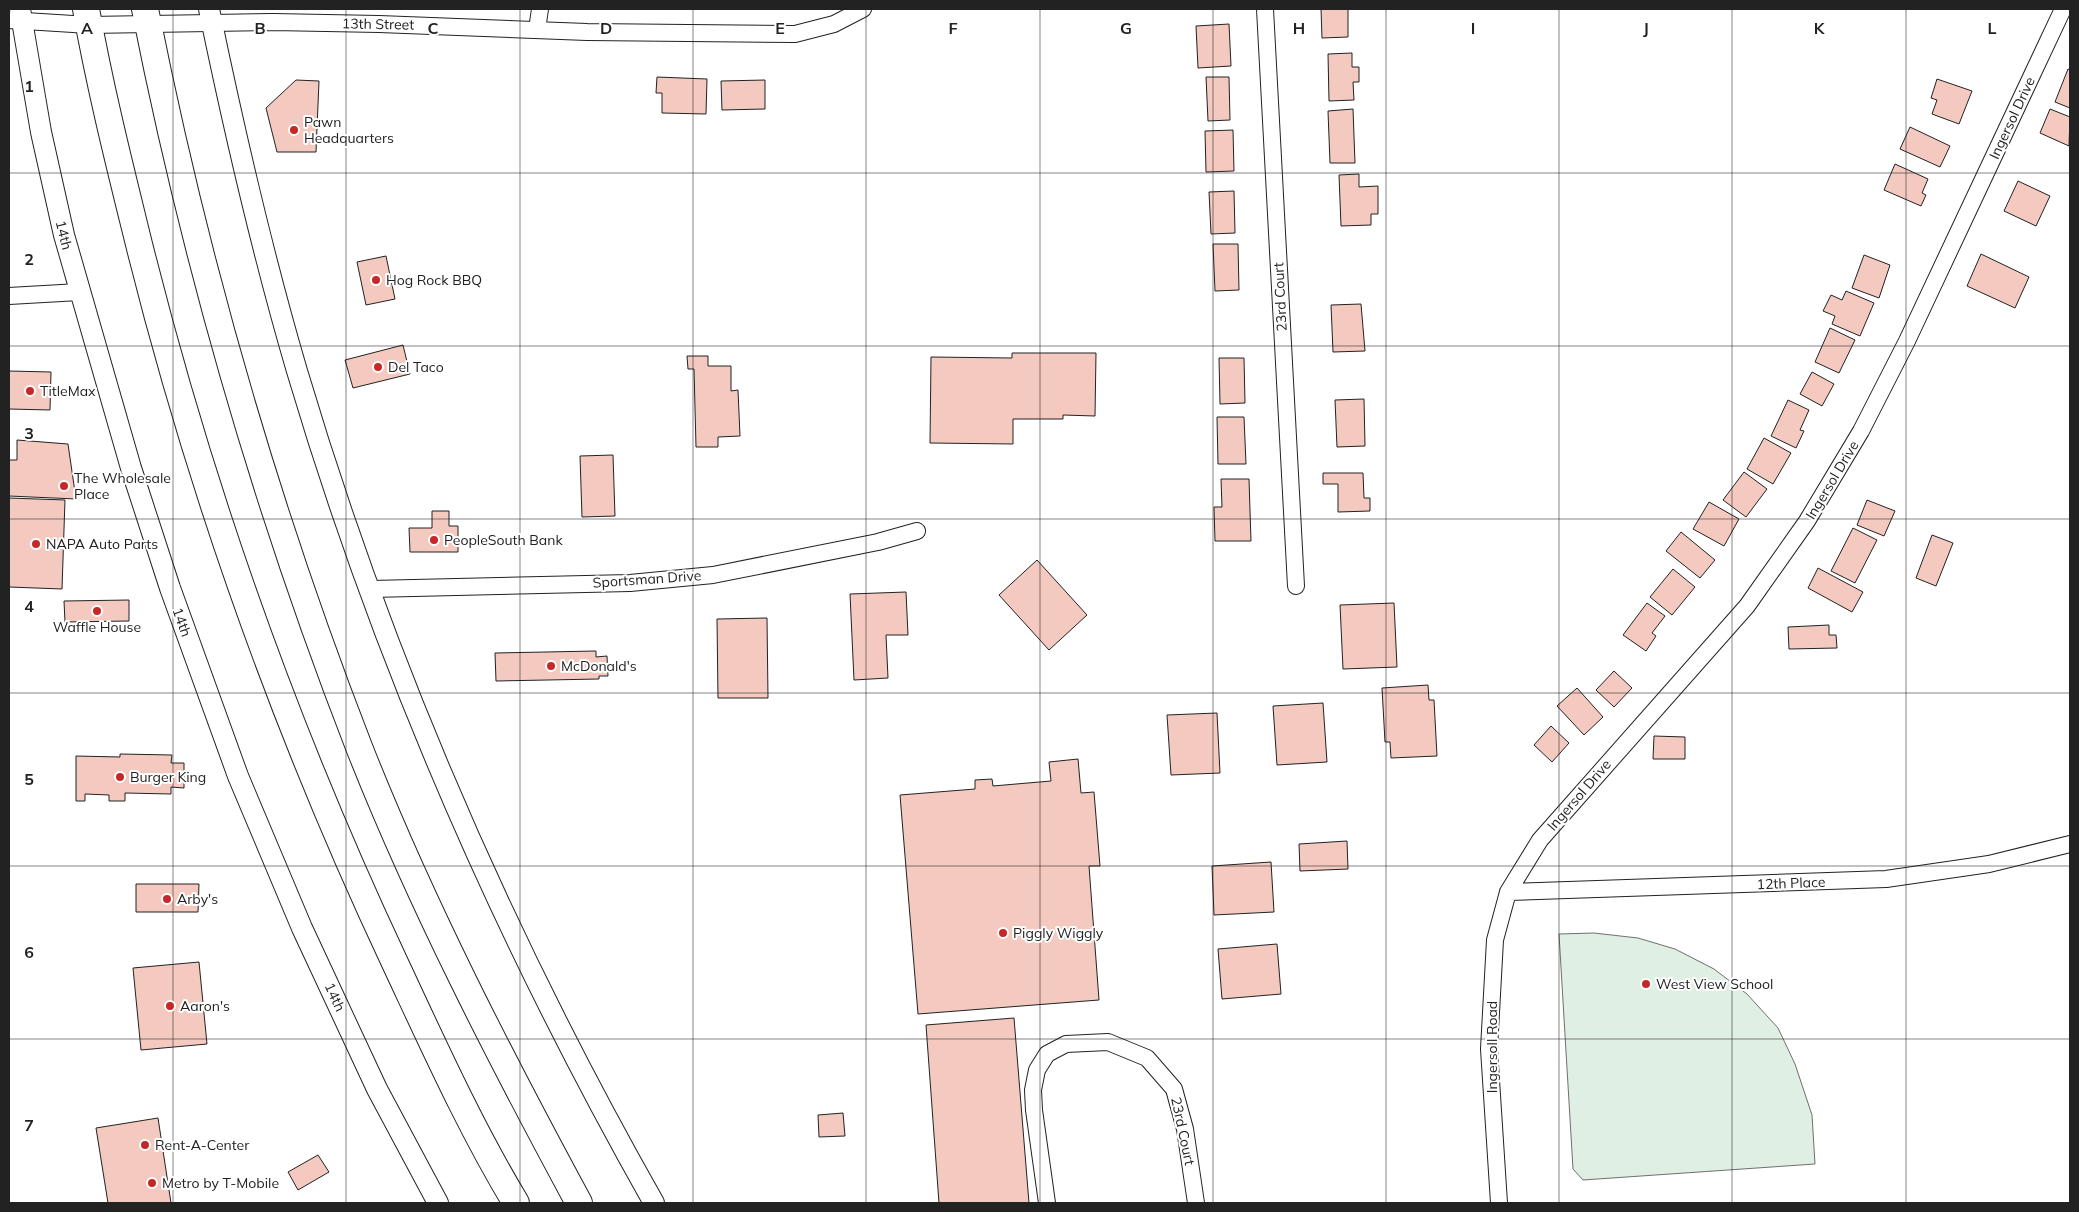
<svg xmlns="http://www.w3.org/2000/svg" width="2079" height="1212" font-family="Mulish,sans-serif">
	<style>
		.green { fill: #e0efe3; stroke: #6f6f6f }
		.building { fill: #f3c9c0; stroke: #222 }
		.lines { fill: none; stroke-linecap: round; stroke-linejoin: round }
		.minor-casing { stroke: #222; stroke-width: 18 }
		.tertiary-casing { stroke: #222; stroke-width: 22 }
		.trunk-casing { stroke: #222; stroke-width: 28 }
		.minor { stroke: #fff; stroke-width: 16 }
		.tertiary { stroke: #fff; stroke-width: 20 }
		.trunk { stroke: #fff; stroke-width: 26 }
		.grid { fill: none; stroke: #222; stroke-width: 1; stroke-opacity: 0.55 }
		.poi-dot { fill: #c62828; stroke: #fff; stroke-width: 2 }
		.labels { text-anchor: middle; stroke-width: 4; stroke-linejoin: round; paint-order: stroke }
		.street-label { font-size: 14px; fill: #222; stroke: #fff }
		.poi-label { font-size: 14px; fill: #222; stroke: #fff; text-anchor: start }
		.grid-label { font-size: 16px; text-anchor: middle; font-weight: bold; fill: #222; stroke: #fff; stroke-width: 4; stroke-linejoin: round; paint-order: stroke }
	</style>
	<rect width="100%" height="100%" fill="#fff"/>
	<path class="green" d="M1594,933L1638,938L1675,949L1714,969L1747,994L1778,1028L1795,1064L1812,1115L1815,1164L1583,1180L1573,1169L1559,934Z"/>
	<path class="building" d="M1321,9H1348V37L1322,38Z
		M1229,24L1231,66L1198,68L1196,26Z
		M1352,53V67H1359V82H1353L1354,100L1329,101L1328,54Z
		M2068,69L2070,70V108L2055,102Z
		M657,77L707,79L706,114L662,113V93H656Z
		M1206,77H1229L1230,120L1208,121Z
		M1937,79L1972,91L1959,124L1932,114L1937,100L1931,98Z
		M296,80L319,81L316,152H277L266,108Z
		M765,80V109L722,110L721,81Z
		M1353,109L1355,163H1330L1328,111Z
		M2050,109L2070,117L2069,146L2040,133Z
		M1910,127L1950,146L1940,167L1900,149Z
		M1233,130L1234,171L1206,172L1205,131Z
		M1895,164L1928,179L1922,193L1926,195L1921,206L1884,190Z
		M1359,174V187L1378,186V214H1371V225L1341,226L1339,175Z
		M2018,181L2050,196L2036,226L2004,211Z
		M1234,191L1235,233L1211,234L1209,192Z
		M1213,244H1238L1239,290L1215,291Z
		M1981,254L2029,277L2015,308L1967,286Z
		M1864,255L1890,265L1879,298L1852,288Z
		M386,256L395,299L366,305L357,262Z
		M1846,291L1874,303L1860,336L1832,324L1835,316L1823,311L1831,295L1842,300Z
		M1361,304L1365,351L1333,352L1331,305Z
		M1830,328L1855,340L1839,373L1815,362Z
		M403,345L410,374L353,388L345,360Z
		M1012,353H1096L1095,416L1063,415V419H1013V444L930,443L931,357L1012,358Z
		M687,356H708V366H731V391L738,390L740,436L718,437V447H696L694,369H688Z
		M1219,358H1244L1245,403L1220,404Z
		M9,371L51,372L50,410L9,409Z
		M1812,372L1834,384L1822,406L1800,394Z
		M1364,399L1365,446L1337,447L1335,400Z
		M1788,400L1809,410L1800,430L1804,431L1796,448L1771,436Z
		M1217,417H1244L1246,464H1218Z
		M1764,438L1791,453L1773,484L1747,469Z
		M17,440L68,444L76,499L9,496V460H17Z
		M613,455L615,516L582,517L580,456Z
		M1744,472L1767,489L1746,517L1723,500Z
		M1323,473H1363L1364,498H1370V511L1338,512V484H1323Z
		M1221,479H1249L1251,541H1215L1214,507H1222Z
		M9,498L65,500L62,589L9,587Z
		M1867,500L1895,511L1884,536L1857,525Z
		M1709,502L1739,519L1724,546L1693,529Z
		M432,511H449V526H458V552H410L409,528H432Z
		M1853,528L1877,540L1855,583L1831,571Z
		M1681,532L1715,560L1700,578L1666,551Z
		M1932,535L1953,543L1936,586L1916,578Z
		M1037,560L1087,615L1049,650L999,595Z
		M1818,568L1863,592L1852,612L1808,588Z
		M1673,569L1695,587L1672,615L1650,597Z
		M906,592L908,635H886L888,678L854,680L850,594Z
		M129,600V621L65,622L64,601Z
		M1394,603L1397,667L1343,669L1340,605Z
		M1647,603L1665,616L1652,633L1656,636L1646,651L1623,635Z
		M767,618L768,698H718L717,619Z
		M1829,625V635H1836L1837,648L1789,649L1788,627Z
		M596,651V657L607,656L608,676H599V679L496,681L495,653Z
		M1614,671L1632,688L1614,707L1596,690Z
		M1428,685L1429,700H1434L1437,756L1391,758L1390,742H1385L1382,688Z
		M1577,688L1603,717L1584,735L1557,706Z
		M1323,703L1327,762L1277,765L1273,706Z
		M1217,713L1220,773L1171,775L1167,715Z
		M1551,726L1569,743L1552,762L1534,745Z
		M1654,736L1685,737V759H1653Z
		M120,754L172,755L171,763H184V788L171,787V794L125,793V801H109V795L85,794V801H76V756L120,757Z
		M1078,759L1081,793L1094,792L1100,866H1089L1099,1000L918,1014L900,795L975,789V780L992,779L993,786L1051,781L1049,762Z
		M1347,841L1348,869L1300,871L1299,844Z
		M1271,862L1274,912L1214,915L1212,866Z
		M136,884H199L198,912H136Z
		M1277,944L1281,994L1222,999L1218,949Z
		M199,962L207,1044L141,1050L133,968Z
		M1014,1018L1029,1203H939L926,1025Z
		M843,1113L845,1136L819,1137L818,1115Z
		M158,1118L171,1203H108L96,1128Z
		M318,1155L329,1172L298,1190L288,1172Z"/>
	<g class="lines">
		<g class="minor-casing">
			<path id="minor" d="M1265,9L1296,586
				M9,20L89,25L273,22L379,24L587,32L795,34L834,24L863,9
				M537,30L540,9
				M9,296L79,292
				M371,589L630,583L713,575L878,542L917,531
				M1508,892L1886,879L1989,864L2070,844
				M1047,1203L1034,1110L1033,1090L1037,1070L1047,1054L1066,1044L1108,1042L1147,1058L1174,1089L1185,1129L1196,1203
				M1499,1203L1489,1049L1495,940L1508,892L1540,840L1747,606L1807,521L1861,431L1907,341L2063,9"/>
		</g>
		<g class="tertiary-casing">
			<path id="tertiary" d="M20,9L41,132L64,235L131,468L170,588L238,776L302,928L377,1089L438,1203
				M209,9C234,130 262,252 297,371C383,661 505,940 654,1203"/>
		</g>
		<g class="trunk-casing">
			<path id="trunk" d="M86,9C99,82 117,155 135,228C197,481 284,727 395,963C433,1044 470,1127 516,1203
				M145,9C195,261 266,508 359,747C421,904 499,1055 579,1203"/>
		</g>
		<use href="#minor" class="minor"/>
		<use href="#tertiary" class="tertiary"/>
		<use href="#trunk" class="trunk"/>
	</g>
	<path class="grid" d="M173,9V1203M346,9V1203M520,9V1203M693,9V1203M866,9V1203M1040,9V1203M1213,9V1203M1386,9V1203M1559,9V1203M1732,9V1203M1906,9V1203M9,173H2070M9,346H2070M9,519H2070M9,693H2070M9,866H2070M9,1039H2070"/>
	<g class="poi-dot">
		<circle cx="294" cy="130" r="5"/>
		<circle cx="376" cy="280" r="5"/>
		<circle cx="378" cy="367" r="5"/>
		<circle cx="30" cy="391" r="5"/>
		<circle cx="64" cy="486" r="5"/>
		<circle cx="434" cy="540" r="5"/>
		<circle cx="36" cy="544" r="5"/>
		<circle cx="97" cy="611" r="5"/>
		<circle cx="551" cy="666" r="5"/>
		<circle cx="120" cy="777" r="5"/>
		<circle cx="167" cy="899" r="5"/>
		<circle cx="1003" cy="933" r="5"/>
		<circle cx="1646" cy="984" r="5"/>
		<circle cx="170" cy="1006" r="5"/>
		<circle cx="145" cy="1145" r="5"/>
		<circle cx="152" cy="1183" r="5"/>
	</g>
	<g class="labels">
		<g class="street-label">
			<text transform="translate(378 24) rotate(1)" y="5">13th Street</text>
			<text transform="translate(2012 118) rotate(-65)" y="5">Ingersol Drive</text>
			<text transform="translate(64 235) rotate(76)" y="5">14th</text>
			<text transform="translate(1280 297) rotate(-93)" y="5">23rd Court</text>
			<text transform="translate(1832 480) rotate(-59)" y="5">Ingersol Drive</text>
			<text transform="translate(647 579) rotate(-4)" y="5">Sportsman Drive</text>
			<text transform="translate(182 622) rotate(70)" y="5">14th</text>
			<text transform="translate(1579 795) rotate(-49)" y="5">Ingersol Drive</text>
			<text transform="translate(1791 883) rotate(-2)" y="5">12th Place</text>
			<text transform="translate(335 997) rotate(65)" y="5">14th</text>
			<text transform="translate(1492 1047) rotate(-90)" y="5">Ingersoll Road</text>
			<text transform="translate(1183 1131) rotate(78)" y="5">23rd Court</text>
		</g>
		<g class="poi-label">
			<text x="304" y="127">Pawn<tspan x="304" dy="16">Headquarters</tspan></text>
			<text x="386" y="285">Hog Rock BBQ</text>
			<text x="388" y="372">Del Taco</text>
			<text x="40" y="396">TitleMax</text>
			<text x="74" y="483">The Wholesale<tspan x="74" dy="16">Place</tspan></text>
			<text x="444" y="545">PeopleSouth Bank</text>
			<text x="46" y="549">NAPA Auto Parts</text>
			<text x="97" y="632" text-anchor="middle">Waffle House</text>
			<text x="561" y="671">McDonald's</text>
			<text x="130" y="782">Burger King</text>
			<text x="177" y="904">Arby's</text>
			<text x="1013" y="938">Piggly Wiggly</text>
			<text x="1656" y="989">West View School</text>
			<text x="180" y="1011">Aaron's</text>
			<text x="155" y="1150">Rent-A-Center</text>
			<text x="162" y="1188">Metro by T-Mobile</text>
		</g>
	</g>
	<g class="grid-label">
		<text x="87" y="34">A</text>
		<text x="260" y="34">B</text>
		<text x="433" y="34">C</text>
		<text x="606" y="34">D</text>
		<text x="780" y="34">E</text>
		<text x="953" y="34">F</text>
		<text x="1126" y="34">G</text>
		<text x="1299" y="34">H</text>
		<text x="1473" y="34">I</text>
		<text x="1646" y="34">J</text>
		<text x="1819" y="34">K</text>
		<text x="1992" y="34">L</text>
		<text x="29" y="92">1</text>
		<text x="29" y="265">2</text>
		<text x="29" y="439">3</text>
		<text x="29" y="612">4</text>
		<text x="29" y="785">5</text>
		<text x="29" y="958">6</text>
		<text x="29" y="1131">7</text>
	</g>
	<rect width="2079" height="1212" fill="none" stroke="#222222" stroke-width="20"/>
</svg>
